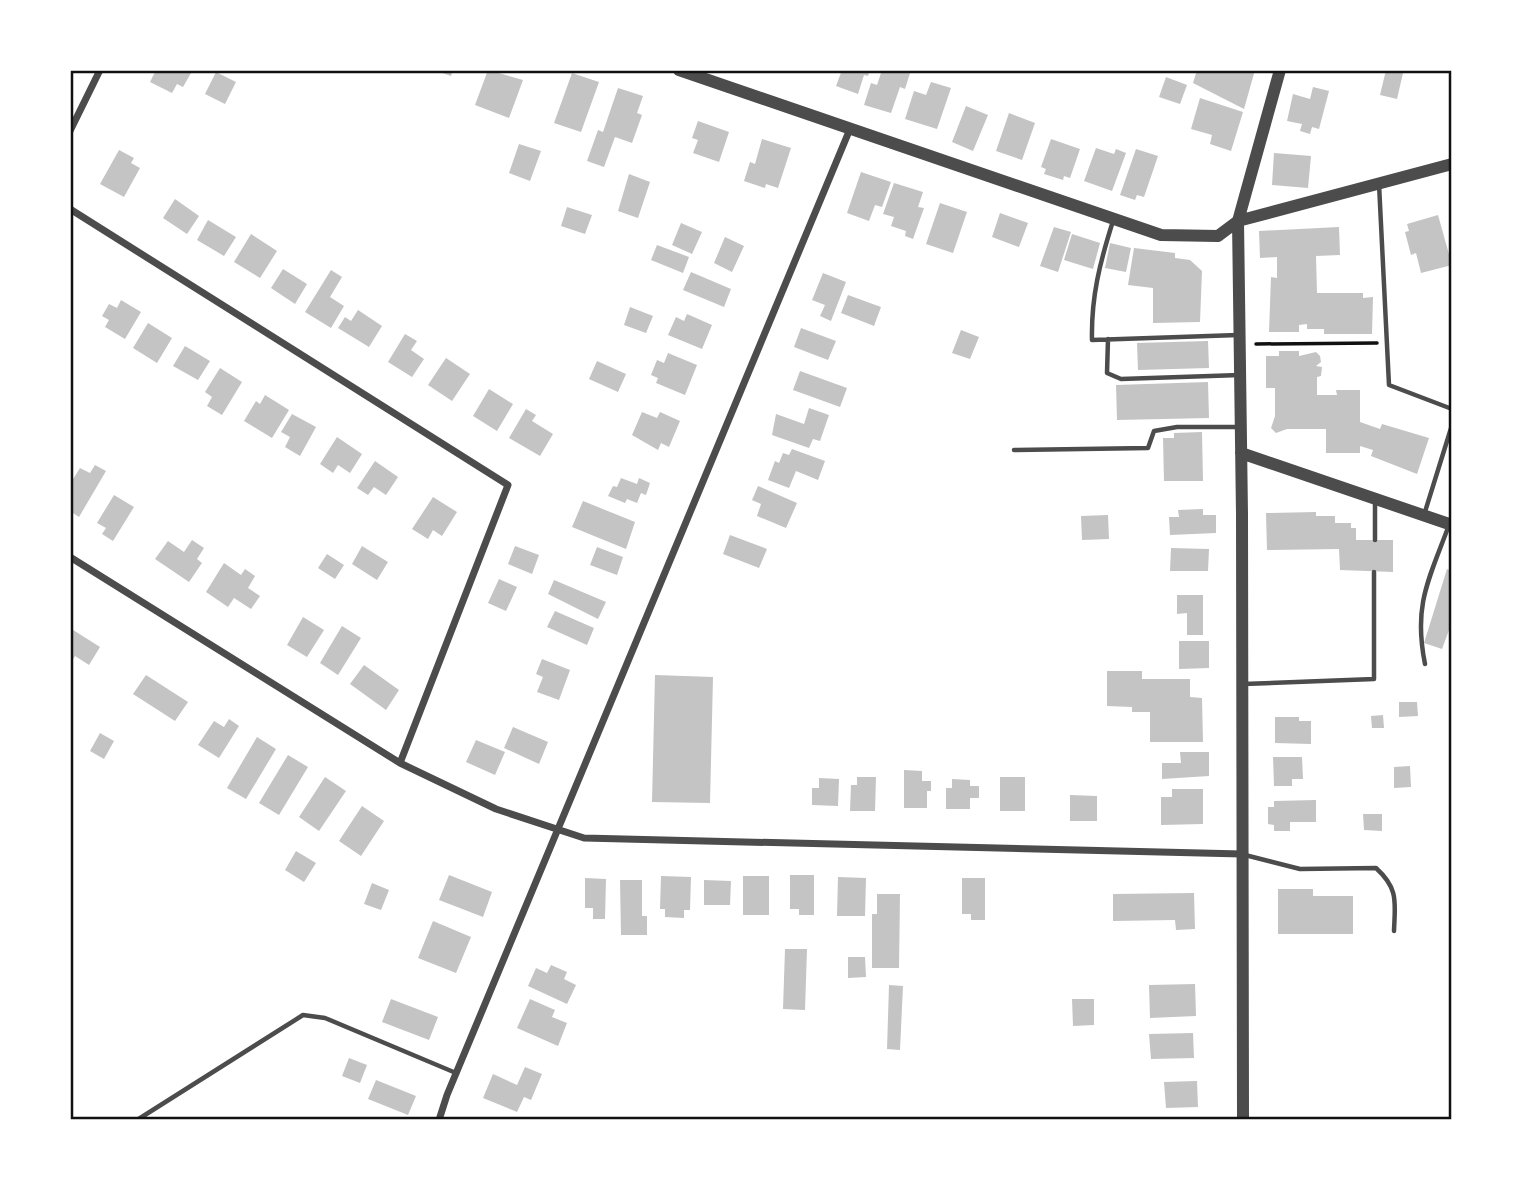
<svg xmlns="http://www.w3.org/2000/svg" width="1522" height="1190" font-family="Mulish,sans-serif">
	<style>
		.building { fill: #c4c4c4 }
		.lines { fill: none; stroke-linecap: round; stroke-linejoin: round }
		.path { stroke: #111; stroke-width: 3.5 }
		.service { stroke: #4c4c4c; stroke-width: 4.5 }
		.minor { stroke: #4c4c4c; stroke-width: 7 }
		.tertiary { stroke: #4c4c4c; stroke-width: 12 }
		.neatline { fill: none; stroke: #111; stroke-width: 2.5 }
	</style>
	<rect width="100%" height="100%" fill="#fff"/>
	<path class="building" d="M156,70H185L191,73L183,87L177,84L172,93L150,82Z
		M434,70H453L451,76Z
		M488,70L523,80L509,118L475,105Z
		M842,70H870L868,76L864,75L858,94L836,86Z
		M882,70H911L905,89L900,87L891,113L864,105L871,83L877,85Z
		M1197,70H1255L1244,109L1193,83Z
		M1386,70L1403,73L1397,99L1380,95Z
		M216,72L236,82L225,104L205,94Z
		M572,73L599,82L581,132L554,123Z
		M1166,77L1187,85L1180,104L1159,97Z
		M931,82L951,88L937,129L905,119L914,91L926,95Z
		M1313,87L1329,91L1319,129L1312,127L1310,134L1300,131L1302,124L1287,121L1293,94L1310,99Z
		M618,88L643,96L637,113L642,115L632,143L615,137L604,167L587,161L598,130L603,132Z
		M1200,98L1243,112L1231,151L1210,144L1212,135L1191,129Z
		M966,106L988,115L973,151L952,142Z
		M1009,113L1035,123L1022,160L996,151Z
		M698,121L729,132L719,162L693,153L698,140L692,138Z
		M762,139L791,148L778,188L766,184L765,188L744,181L750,162L755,164Z
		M1051,139L1080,149L1070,178L1064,176L1063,180L1044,174L1046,169L1041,167Z
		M519,144L541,151L530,181L509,173Z
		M1096,148L1114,154L1116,149L1126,153L1112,191L1084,181Z
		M1136,149L1158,156L1144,197L1137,195L1135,200L1120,195Z
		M119,150L134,158L131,163L140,168L124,197L100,184Z
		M1274,153L1311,156L1308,188L1272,185Z
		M861,172L891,182L882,207L875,205L869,221L847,213Z
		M629,174L650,182L638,218L618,211Z
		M894,183L923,192L918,207L924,208L913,239L905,236L906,231L891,226L894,217L883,214Z
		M175,199L199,216L187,234L163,218Z
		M940,203L967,212L953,253L926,244Z
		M567,207L592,215L585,234L561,226Z
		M1000,213L1028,223L1019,247L992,237Z
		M1438,215L1452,265L1421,273L1416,253L1411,255L1405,232L1409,231L1407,224Z
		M208,220L236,237L224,256L197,240Z
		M681,223L702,232L692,254L672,245Z
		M1054,227L1071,232L1058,272L1040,266Z
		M1339,227L1340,255L1316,256L1317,293H1363V298L1373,297L1372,334H1324V329H1307V324L1299,325V332H1269L1271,277L1277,278V257L1260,258L1259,231Z
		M251,234L277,251L260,278L234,262Z
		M1072,234L1100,243L1093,269L1064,260Z
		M725,237L744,246L732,272L714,263Z
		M1110,243L1131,248L1126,272L1105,268Z
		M657,245L689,257L683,273L651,260Z
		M1134,248L1175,253V258L1190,260L1202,271L1200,322L1153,323V288L1128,285Z
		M283,269L307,284L295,304L271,288Z
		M331,270L342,277L330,297L344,306L331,328L305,312Z
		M691,272L731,289L724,307L683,290Z
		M823,273L846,282L831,321L820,316L825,305L812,300Z
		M848,295L881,307L874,326L841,313Z
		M121,300L141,312L125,339L105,327L109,320L102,316L109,304L117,308Z
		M630,307L653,316L646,333L624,325Z
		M358,310L382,326L369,347L338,328L345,317L351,321Z
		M687,314L712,325L702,349L668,335L676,317L684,321Z
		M148,323L172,338L157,363L133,348Z
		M801,328L836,341L828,360L794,347Z
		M961,330L979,337L970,359L952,353Z
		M405,334L417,341L411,350L424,359L412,377L388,362Z
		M1208,341L1209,368L1138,370L1137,343Z
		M185,346L210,361L198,380L173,366Z
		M1279,351H1299V356L1316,352L1320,356L1321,362L1316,366L1322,367L1321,376L1317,377V395H1337L1336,390H1360V422L1380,429L1382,424L1429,438L1417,474L1371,456L1373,450L1360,446V453H1326V429H1287L1276,433L1271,428L1275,416V388H1266V356H1279Z
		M668,353L697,365L685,395L656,383L658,378L651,375L657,360L664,363Z
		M446,358L470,374L452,401L428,385Z
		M597,361L626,374L618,392L589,379Z
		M220,368L242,382L222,415L207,406L212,397L205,392Z
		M800,371L847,388L840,407L793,390Z
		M1208,382L1209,418L1117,420L1116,385Z
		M489,389L513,404L497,431L473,416Z
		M265,395L289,410L272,438L244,421L256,401L260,404Z
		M809,408L829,415L820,441L813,439L809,448L772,435L776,414L804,424Z
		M526,409L536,415L532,421L553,434L540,456L509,438Z
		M642,412L657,418L660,412L680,421L669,447L661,443L658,450L632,435Z
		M292,414L316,427L300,456L285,447L290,437L281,432Z
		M1202,432L1203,481H1164L1163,438H1174V433Z
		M337,437L362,454L350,473L338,465L333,473L320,464Z
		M792,449L825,461L818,480L796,471L789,488L768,480L775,461L779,463L783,453L789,455Z
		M375,461L398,477L386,495L374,487L368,495L357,488Z
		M95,465L106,471L79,517L70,511V484L80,468L90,473Z
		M621,478L637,484L639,478L650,483L646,495L641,493L637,503L627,499L625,503L608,496L613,486L617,487Z
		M758,486L797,503L786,528L757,516L761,504L752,500Z
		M114,495L134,507L113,541L102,534L106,528L97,523Z
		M433,497L457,512L442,536L433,530L428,539L412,529Z
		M583,501L635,522L626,549L572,527Z
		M1203,509V515H1216V533L1170,535L1169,517H1179L1178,510Z
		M1316,512V516H1335V523H1351V528H1356V540H1393V572L1340,570L1339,549L1267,550L1266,513Z
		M1108,515L1109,539L1082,540L1081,516Z
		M730,535L767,549L759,568L723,554Z
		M192,540L204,548L197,559L202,563L189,582L155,559L168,541L184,552Z
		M362,546L388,562L377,580L352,564Z
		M515,546L539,555L532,574L508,564Z
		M597,547L623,557L617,575L590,565Z
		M1171,548L1209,549L1208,571H1170Z
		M327,554L344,565L335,579L318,568Z
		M224,563L241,575L245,569L255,576L248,588L260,596L251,609L234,598L228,607L206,592Z
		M1447,569L1452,571V622L1442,649L1424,643Z
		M499,579L517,587L506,611L488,603Z
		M554,580L606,602L598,619L548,594Z
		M1177,595H1203V635H1187V613L1177,614Z
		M555,611L594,628L587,645L547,627Z
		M303,617L324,630L307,657L287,645Z
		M342,626L361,638L338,675L320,663Z
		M70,628L100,647L89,665L75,656L70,665Z
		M1179,641H1209V668L1179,669Z
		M542,659L570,670L559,700L537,692L543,677L536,674Z
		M364,665L399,690L386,710L350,684Z
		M1107,671H1142V679H1190V697L1202,698L1203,742H1150V712H1132V707L1107,706Z
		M146,675L188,702L175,721L133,694Z
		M655,675L713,677L710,803L652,802Z
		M1399,702H1417L1418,716L1399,717Z
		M1383,715L1384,728H1372L1371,716Z
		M1275,717H1299V721H1311V744L1275,743Z
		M229,719L239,726L219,758L198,745L214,721L224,727Z
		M513,727L548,742L539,764L504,748Z
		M100,733L114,741L104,759L90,751Z
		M257,737L276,749L246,799L227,788Z
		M476,740L505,752L495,775L466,762Z
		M1180,752H1209V776L1162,779V763H1181Z
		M288,755L308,767L279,815L259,803Z
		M1273,757H1302L1303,779H1292V786H1274Z
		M1410,766L1411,787L1394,788V767Z
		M904,770L922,771V781H931V791H927V808H904Z
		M325,777L346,791L319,831L299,817Z
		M857,777H876L875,811H850L851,785H857Z
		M1000,777H1025V811H1000Z
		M819,778L839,779L838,806L812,805V788H819Z
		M952,779L970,780V786H979V798H970V809H946V788H952Z
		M1172,789H1203V824L1161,825V797H1172Z
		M1070,795L1097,796V821H1070Z
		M1316,800V822H1290V831H1274V825L1268,824V807H1274V801Z
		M362,806L384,821L361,856L339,841Z
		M1363,814H1382V831L1364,830Z
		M296,851L316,863L304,882L285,870Z
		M449,875L492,892L483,917L439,900Z
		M790,875H814V915H799V909H790Z
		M661,876L691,877L690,910H684V918L665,917V909H660Z
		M743,876H769V915H743Z
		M838,877L866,878L865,916H837Z
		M585,878L606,879L605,919H593V908H585Z
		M962,878H985V920H971V914H962Z
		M620,880H642V916H647V935H621Z
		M704,880L731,881L730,905H704Z
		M372,883L389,890L381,910L364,904Z
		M1278,889H1313V896H1353V934H1278Z
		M1194,893L1195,929L1176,930L1175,920L1113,921V894Z
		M877,894H900L899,968H872V914H877Z
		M433,921L471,937L456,973L418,958Z
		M785,949H807L805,1010L783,1009Z
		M848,957H865L866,977L848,978Z
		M551,965L567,972L564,979L576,985L567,1004L528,986L536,968L547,973Z
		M1195,984L1196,1016L1150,1018L1149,985Z
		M889,985L903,986L900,1050L887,1049Z
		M391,999L438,1017L429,1040L382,1022Z
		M530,999L555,1010L552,1017L567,1023L558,1046L517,1028Z
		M1072,999H1094V1025L1073,1026Z
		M1193,1033L1194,1058L1151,1059L1149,1034Z
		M349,1058L367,1065L360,1083L342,1076Z
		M525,1067L542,1074L531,1100L524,1097L517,1112L483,1098L493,1074L517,1085Z
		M376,1080L416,1096L408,1115L368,1099Z
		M1197,1081L1198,1107L1166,1108L1164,1082Z"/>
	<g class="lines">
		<path class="path" d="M1256,344L1377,343"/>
		<path class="service" d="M1379,184L1389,385L1452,409
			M1113,221C1100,262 1091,297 1092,340L1238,335
			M1108,339L1107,373L1121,379L1240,375
			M1014,450L1148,448L1154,431L1177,427H1240
			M1424,515L1452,425
			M1375,540V503
			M1425,664C1413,605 1429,579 1449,525
			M1243,684L1374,679V572
			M1245,855L1300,869L1376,868C1399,889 1395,902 1394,931
			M137,1120L303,1015L325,1018L456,1073"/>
		<path class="minor" d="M70,131L100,70
			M70,209L508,485L400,763
			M70,557L400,763L496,809L584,838L1242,854
			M439,1120L447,1095L850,129"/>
		<path class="tertiary" d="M679,70L1161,235L1218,236L1238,221L1452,164
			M1241,453L1452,525
			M1243,1120L1242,514L1238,221L1280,70"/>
	</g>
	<rect width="1522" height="1190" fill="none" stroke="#ffffff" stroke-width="144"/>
	<rect x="72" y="72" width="1378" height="1046" class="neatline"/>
</svg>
